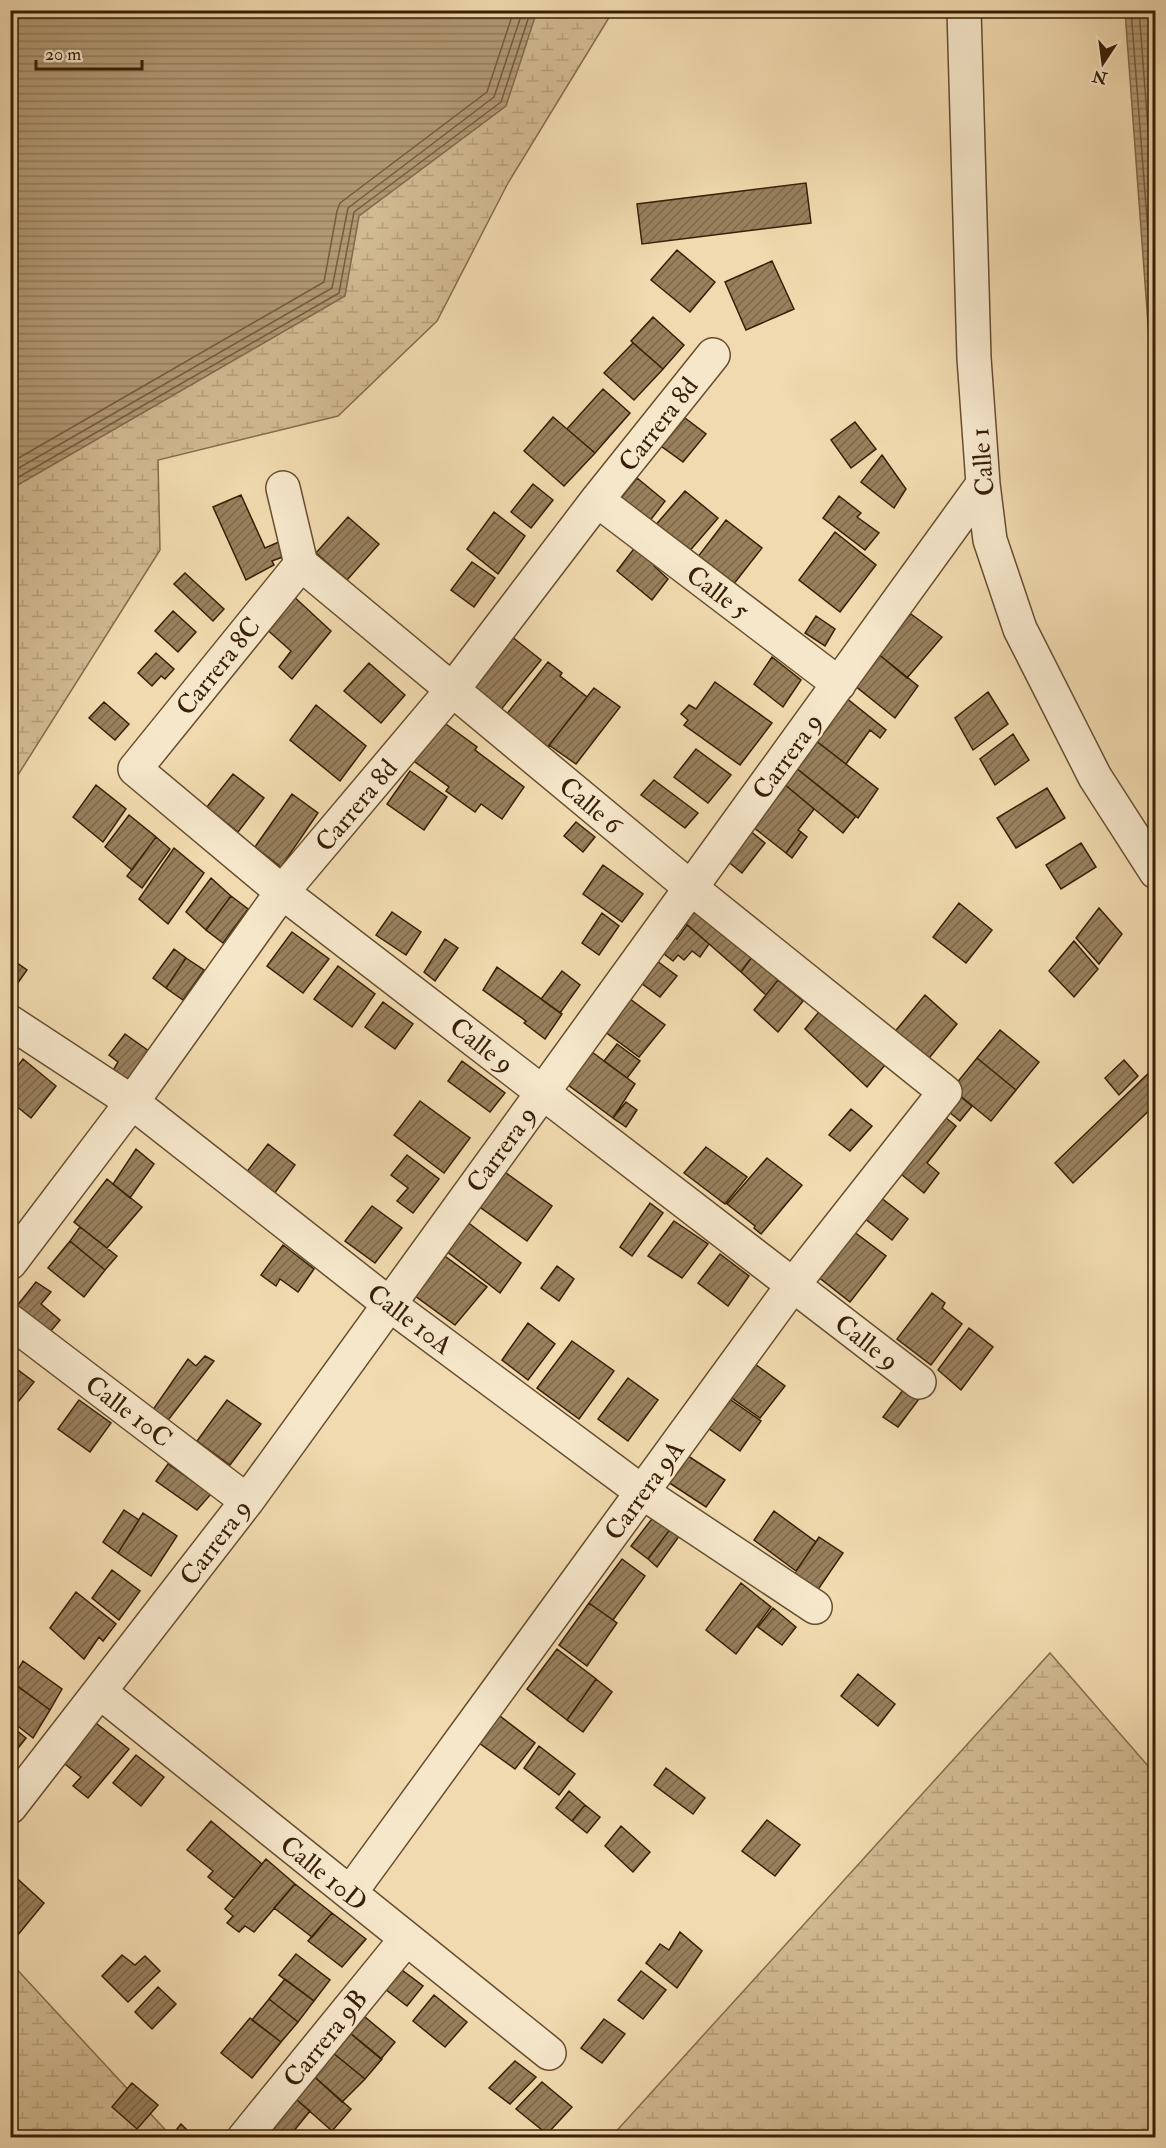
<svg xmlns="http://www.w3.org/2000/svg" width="1166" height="2148" font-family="'IM FELL Double Pica',serif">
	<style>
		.wetland { fill: url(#wetland-marsh); stroke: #856c4b; stroke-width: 1.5 }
		.water { fill: url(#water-rules); stroke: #816948; stroke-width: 1.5 }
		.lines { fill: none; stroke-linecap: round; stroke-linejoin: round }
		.shore { stroke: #755c3c; stroke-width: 1.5 }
		.building { fill: url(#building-hatch); stroke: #381f04; stroke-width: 1.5 }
		.minor-casing { stroke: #664e2f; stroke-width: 36 }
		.minor { stroke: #f6e7cb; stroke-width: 33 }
		.labels { text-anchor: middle; stroke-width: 5; stroke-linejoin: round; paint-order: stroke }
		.street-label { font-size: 26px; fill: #381f04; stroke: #f6e7cb }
	</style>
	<defs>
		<pattern id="wetland-marsh" width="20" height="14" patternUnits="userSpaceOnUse" patternTransform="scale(1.5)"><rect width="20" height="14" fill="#d2ba92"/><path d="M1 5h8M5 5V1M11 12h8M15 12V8" fill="none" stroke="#b59f7c"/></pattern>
		<pattern id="water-rules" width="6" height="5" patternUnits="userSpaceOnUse" patternTransform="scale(1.5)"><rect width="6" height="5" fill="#b29a75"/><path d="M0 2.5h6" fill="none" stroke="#927d5e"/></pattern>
		<pattern id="building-hatch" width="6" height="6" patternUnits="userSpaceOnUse" patternTransform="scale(1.5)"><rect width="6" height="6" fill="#98805d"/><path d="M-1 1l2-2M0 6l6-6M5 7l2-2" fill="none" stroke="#7d684b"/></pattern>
	</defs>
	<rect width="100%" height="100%" fill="#f1daaf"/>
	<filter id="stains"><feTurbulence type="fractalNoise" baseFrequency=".00333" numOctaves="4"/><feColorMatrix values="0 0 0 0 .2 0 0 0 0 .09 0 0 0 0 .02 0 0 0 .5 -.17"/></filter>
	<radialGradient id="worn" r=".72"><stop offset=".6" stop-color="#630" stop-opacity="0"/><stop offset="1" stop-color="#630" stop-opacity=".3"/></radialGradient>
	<path class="wetland" d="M11,11H613L508,183L437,321L338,416L158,460L160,550L11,786Z
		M1050,1653L1155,1774V2137H611Z
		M11,1963L172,2137H11Z"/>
	<path class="water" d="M11,10H537V11L506,106L359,216L345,296L11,489Z
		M1125,11H1155V419Z"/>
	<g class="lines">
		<path class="shore" d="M1131,10L1156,337
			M1139,10L1156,235
			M1148,10L1156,112
			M10,463L324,282L337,211L340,203L487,92L514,10
			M10,473L332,288L348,208L494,97L523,10
			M10,482L339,293L354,212L501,102L531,10"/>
	</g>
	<path class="building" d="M806,183L811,223L642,244L637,204Z
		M677,250L715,282L690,312L651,280Z
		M772,261L794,309L746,330L725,282Z
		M653,317L684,345L663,369L631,341Z
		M633,343L663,369L634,400L604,373Z
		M603,389L630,413L595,453L567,429Z
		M553,417L595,453L564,486L524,451Z
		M685,418L706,434L683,462L661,446Z
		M855,422L876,449L851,468L831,440Z
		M882,455L906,489L894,508L861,482Z
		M637,478L665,501L646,526L617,503Z
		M533,484L553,500L531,528L511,512Z
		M685,491L718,518L687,554L654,527Z
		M241,495L265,548L281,541L288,555L272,561L274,565L246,580L213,507Z
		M839,496L861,513L857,517L879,533L865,550L823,518Z
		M494,512L525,536L498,574L467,549Z
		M348,517L379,544L347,580L316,553Z
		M726,520L762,548L733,585L697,558Z
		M835,532L876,565L840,612L799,580Z
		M636,546L656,563L654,566L668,579L652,600L617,571Z
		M472,562L495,578L474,607L451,590Z
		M185,573L224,609L213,621L174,584Z
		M291,594L331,631L292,679L279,667L291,651L263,626Z
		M173,611L196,632L178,652L155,631Z
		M911,614L942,637L907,678L877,653Z
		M816,616L835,629L825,646L805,633Z
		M506,632L541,660L499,712L464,685Z
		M156,653L174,669L165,679L161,676L152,686L138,673Z
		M877,653L918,686L895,718L854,685Z
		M772,657L801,680L783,707L754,684Z
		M548,662L562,673L560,676L587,697L547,748L506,715Z
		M369,663L405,695L381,723L344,691Z
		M715,682L772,723L740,765L684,725L688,720L681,714L689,705L696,709Z
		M594,688L620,707L576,764L549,745Z
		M988,692L1008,724L973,750L955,718Z
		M845,697L886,730L880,738L870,730L846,764L815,740Z
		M104,702L129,724L115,740L89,718Z
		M316,705L366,746L340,781L290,740Z
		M439,719L477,747L475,750L524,787L502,819L481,804L475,812L446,791L449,787L411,759Z
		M1013,734L1029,760L995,785L980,759Z
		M815,740L878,789L858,818L795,767Z
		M696,749L731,775L708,803L674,777Z
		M795,767L856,816L843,833L783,783Z
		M410,771L447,797L424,830L387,804Z
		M233,774L264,798L238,832L207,807Z
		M654,780L698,813L685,828L641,795Z
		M784,784L814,809L798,830L801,832L786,853L753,827Z
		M96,785L126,809L103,842L73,817Z
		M1047,788L1065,818L1016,848L997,818Z
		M292,794L318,813L281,867L255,847Z
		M129,815L156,837L132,870L105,847Z
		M576,822L595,837L583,852L564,836Z
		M749,830L765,843L742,873L726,860Z
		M801,832L807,837L792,858L786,853Z
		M156,837L170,849L142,888L127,876Z
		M1081,843L1096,867L1061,889L1046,865Z
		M174,848L204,873L168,924L139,899Z
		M603,865L643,894L622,922L583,894Z
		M211,878L231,896L206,930L186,912Z
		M231,896L248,909L223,943L206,930Z
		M695,903L754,954L741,972L683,921Z
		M959,903L992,930L966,963L933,937Z
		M1099,908L1122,934L1099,964L1076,938Z
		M392,912L421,932L406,955L376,935Z
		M602,913L619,926L599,955L582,943Z
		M687,925L709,944L700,957L692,951L684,960L678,955L673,961L659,950L672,934L677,939Z
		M292,932L329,959L303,993L267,966Z
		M445,939L458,948L435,981L424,972Z
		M1074,941L1098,969L1074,997L1049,971Z
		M174,949L186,958L166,988L153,978Z
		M752,957L778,980L766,995L741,972Z
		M10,958L27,970L10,994Z
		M186,958L204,970L183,1000L166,988Z
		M653,958L677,976L660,997L637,980Z
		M338,966L375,994L352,1027L314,999Z
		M497,967L562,1014L545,1039L524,1023L526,1021L483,990Z
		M562,971L580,985L560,1013L541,999Z
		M778,980L803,1001L778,1032L754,1010Z
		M925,995L957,1024L925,1063L893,1034Z
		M626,996L665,1025L639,1057L600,1028Z
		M383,1002L413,1024L395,1049L365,1027Z
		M827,1002L889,1060L867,1087L805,1029Z
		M1000,1030L1039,1062L1016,1090L977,1058Z
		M125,1034L153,1054L126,1091L108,1079L118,1062L109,1055Z
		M617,1044L640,1061L627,1078L604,1061Z
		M588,1049L635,1084L613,1118L564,1082Z
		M977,1058L1016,1090L991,1121L952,1089Z
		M23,1059L56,1086L31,1118L10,1101V1076Z
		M1124,1060L1138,1076L1119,1095L1105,1078Z
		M462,1061L505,1093L490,1112L448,1081Z
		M1156,1066V1104L1073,1183L1055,1163Z
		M956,1093L972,1106L960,1121L944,1108Z
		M420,1101L470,1138L444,1173L394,1135Z
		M626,1102L637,1110L626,1127L613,1118Z
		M851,1109L872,1126L850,1151L829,1135Z
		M935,1109L956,1126L927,1163L939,1173L924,1193L891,1166Z
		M268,1144L295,1165L274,1194L246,1173Z
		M706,1147L747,1177L725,1204L684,1173Z
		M136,1149L154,1164L130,1198L113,1184Z
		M407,1155L439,1179L413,1213L397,1201L408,1188L391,1175Z
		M767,1158L802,1185L761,1234L754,1228L755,1226L727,1204Z
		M502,1170L552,1206L527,1241L477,1205Z
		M107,1179L142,1207L107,1248L74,1222Z
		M875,1193L908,1219L892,1240L859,1214Z
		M650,1203L663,1213L632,1256L620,1247Z
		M372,1206L402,1228L375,1263L345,1241Z
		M466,1221L521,1263L500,1293L445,1250Z
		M674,1221L708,1244L682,1278L648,1256Z
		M845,1225L886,1256L850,1302L812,1272Z
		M80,1227L117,1256L105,1270L70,1241Z
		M70,1241L105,1270L84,1297L48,1268Z
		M283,1245L314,1269L298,1292L280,1279L276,1286L261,1275Z
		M442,1254L487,1287L455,1325L411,1293Z
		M720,1254L749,1276L728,1306L698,1283Z
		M557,1266L574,1279L559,1301L541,1288Z
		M36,1282L51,1292L41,1304L60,1320L50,1332L16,1307Z
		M932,1293L945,1303L942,1308L962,1324L931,1365L897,1339Z
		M528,1323L555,1344L528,1380L502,1360Z
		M969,1328L993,1347L961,1390L938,1370Z
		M572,1341L614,1371L579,1419L537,1388Z
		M205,1356L214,1361L165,1424L150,1414L188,1359L196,1366Z
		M10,1364L34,1382L14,1407L10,1404Z
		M755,1364L785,1386L760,1418L729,1396Z
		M628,1378L658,1400L628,1441L598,1419Z
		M903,1390L919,1399L898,1427L883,1417Z
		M728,1398L761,1421L740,1451L708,1428Z
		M79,1400L111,1423L90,1452L58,1429Z
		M227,1400L261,1424L230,1465L197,1441Z
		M688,1456L725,1480L706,1507L668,1482Z
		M168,1464L211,1494L197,1510L156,1481Z
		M124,1510L139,1520L118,1553L103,1542Z
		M774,1511L816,1542L796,1571L754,1540Z
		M143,1513L177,1536L151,1576L118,1553Z
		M655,1515L671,1528L648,1559L631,1546Z
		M671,1528L680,1535L657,1567L648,1559Z
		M819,1537L843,1553L817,1591L794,1574Z
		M622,1559L645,1576L613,1620L589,1603Z
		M112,1570L140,1591L119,1620L92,1598Z
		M741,1583L771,1607L736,1654L706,1630Z
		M76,1592L116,1624L103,1641L99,1637L84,1659L50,1628Z
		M589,1603L617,1623L587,1666L559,1645Z
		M773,1608L796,1627L782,1645L758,1627Z
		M557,1649L596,1679L567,1720L527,1689Z
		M23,1661L62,1689L50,1710L11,1681Z
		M858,1674L895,1704L878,1726L841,1696Z
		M596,1679L612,1692L583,1732L567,1720Z
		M17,1686L50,1710L33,1738L10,1720V1697Z
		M496,1713L535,1743L515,1769L475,1740Z
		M92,1720L129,1749L88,1798L73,1786L81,1777L60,1760Z
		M10,1725L26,1738L10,1758Z
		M539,1746L575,1774L559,1795L524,1768Z
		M136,1755L164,1777L141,1806L113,1783Z
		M666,1768L705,1798L693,1814L654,1785Z
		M569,1791L585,1805L572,1821L556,1808Z
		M585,1805L600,1817L587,1833L572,1821Z
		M767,1820L800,1845L775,1876L742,1851Z
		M211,1821L262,1864L234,1898L208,1877L213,1871L187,1850Z
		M621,1826L650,1852L633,1872L605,1846Z
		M266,1859L295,1884L254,1932L245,1926L239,1932L227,1923L233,1916L225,1909Z
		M10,1872L44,1903L17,1936L10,1930Z
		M295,1884L332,1913L312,1937L274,1908Z
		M332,1913L366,1939L342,1967L308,1941Z
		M680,1932L702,1951L677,1988L646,1963L660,1944L669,1950Z
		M296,1954L330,1980L314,2001L279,1975Z
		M122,1955L135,1965L145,1956L160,1971L128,2002L102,1976Z
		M398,1967L423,1986L407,2006L381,1986Z
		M641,1971L666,1990L643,2019L618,2000Z
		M285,1979L314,2001L298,2022L269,1999Z
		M158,1987L176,2004L152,2029L135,2012Z
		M434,1995L467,2022L445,2047L413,2021Z
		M269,1999L298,2022L281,2042L252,2020Z
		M359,2012L395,2042L381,2059L344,2028Z
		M250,2018L281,2042L252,2078L221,2053Z
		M604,2019L625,2034L602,2063L581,2048Z
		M344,2028L382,2059L365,2079L327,2048Z
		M327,2048L365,2079L342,2102L308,2071Z
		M515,2061L536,2077L510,2104L489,2088Z
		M308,2071L351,2109L332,2131L289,2093Z
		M542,2082L572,2107L547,2134L516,2109Z
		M132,2083L158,2105L137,2129L112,2107Z
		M289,2093L310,2111L288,2138H251Z
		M181,2124L195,2138H170Z
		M299,2131L305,2138H294Z"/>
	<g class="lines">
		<g class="minor-casing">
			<path id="minor" d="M964,10L974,358L983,484L990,540L1020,629L1095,777L1156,872
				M283,488L301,564L691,888L945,1092L793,1285L350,1893
				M597,500L839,684
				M301,564L135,769L282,892L919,1382
				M10,1022L132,1102L389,1304L642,1492L815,1607
				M10,1263L132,1102L282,892L453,689L597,500L713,355
				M10,1321L247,1501
				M100,1692L549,2053
				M10,1807L247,1501L983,484
				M244,2138L406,1939"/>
		</g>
		<use href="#minor" class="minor"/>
	</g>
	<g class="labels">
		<g class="street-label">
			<text transform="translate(658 424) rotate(-52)" y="9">Carrera 8d</text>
			<text transform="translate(982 462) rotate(-95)" y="9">Calle 1</text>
			<text transform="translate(718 592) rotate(37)" y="9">Calle 5</text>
			<text transform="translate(218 666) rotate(-51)" y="9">Carrera 8C</text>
			<text transform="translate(787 756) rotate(-54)" y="9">Carrera 9</text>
			<text transform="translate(356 805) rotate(-50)" y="9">Carrera 8d</text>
			<text transform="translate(591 805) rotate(40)" y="9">Calle 6</text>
			<text transform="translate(482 1045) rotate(38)" y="9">Calle 9</text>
			<text transform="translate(501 1149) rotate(-54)" y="9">Carrera 9</text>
			<text transform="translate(410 1319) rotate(37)" y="9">Calle 10A</text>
			<text transform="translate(867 1342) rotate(38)" y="9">Calle 9</text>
			<text transform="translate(129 1411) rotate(37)" y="9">Calle 10C</text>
			<text transform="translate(644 1490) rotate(-54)" y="9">Carrera 9A</text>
			<text transform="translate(215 1542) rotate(-53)" y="9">Carrera 9</text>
			<text transform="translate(324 1873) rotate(39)" y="9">Calle 10D</text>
			<text transform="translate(325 2038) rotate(-51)" y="9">Carrera 9B</text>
		</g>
	</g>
	<rect width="1166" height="2148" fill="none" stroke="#f1daaf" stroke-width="36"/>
	<rect x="12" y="12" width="1142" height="2124" fill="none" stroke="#381f04" stroke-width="3"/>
	<rect x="18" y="18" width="1130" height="2112" fill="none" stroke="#381f04" stroke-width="1.5"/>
	<g transform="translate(1103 63) rotate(193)" stroke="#f6e7cb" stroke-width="4.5" paint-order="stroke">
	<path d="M0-4.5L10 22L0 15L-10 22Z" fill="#381f04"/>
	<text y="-9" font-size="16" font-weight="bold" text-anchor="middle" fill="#381f04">N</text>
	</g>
	<path d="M36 60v9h106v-9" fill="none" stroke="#381f04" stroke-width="3"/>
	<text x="45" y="60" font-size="18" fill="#381f04" stroke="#f6e7cb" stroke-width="4.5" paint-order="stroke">20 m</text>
	<rect width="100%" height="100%" filter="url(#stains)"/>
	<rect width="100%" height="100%" fill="url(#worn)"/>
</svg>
